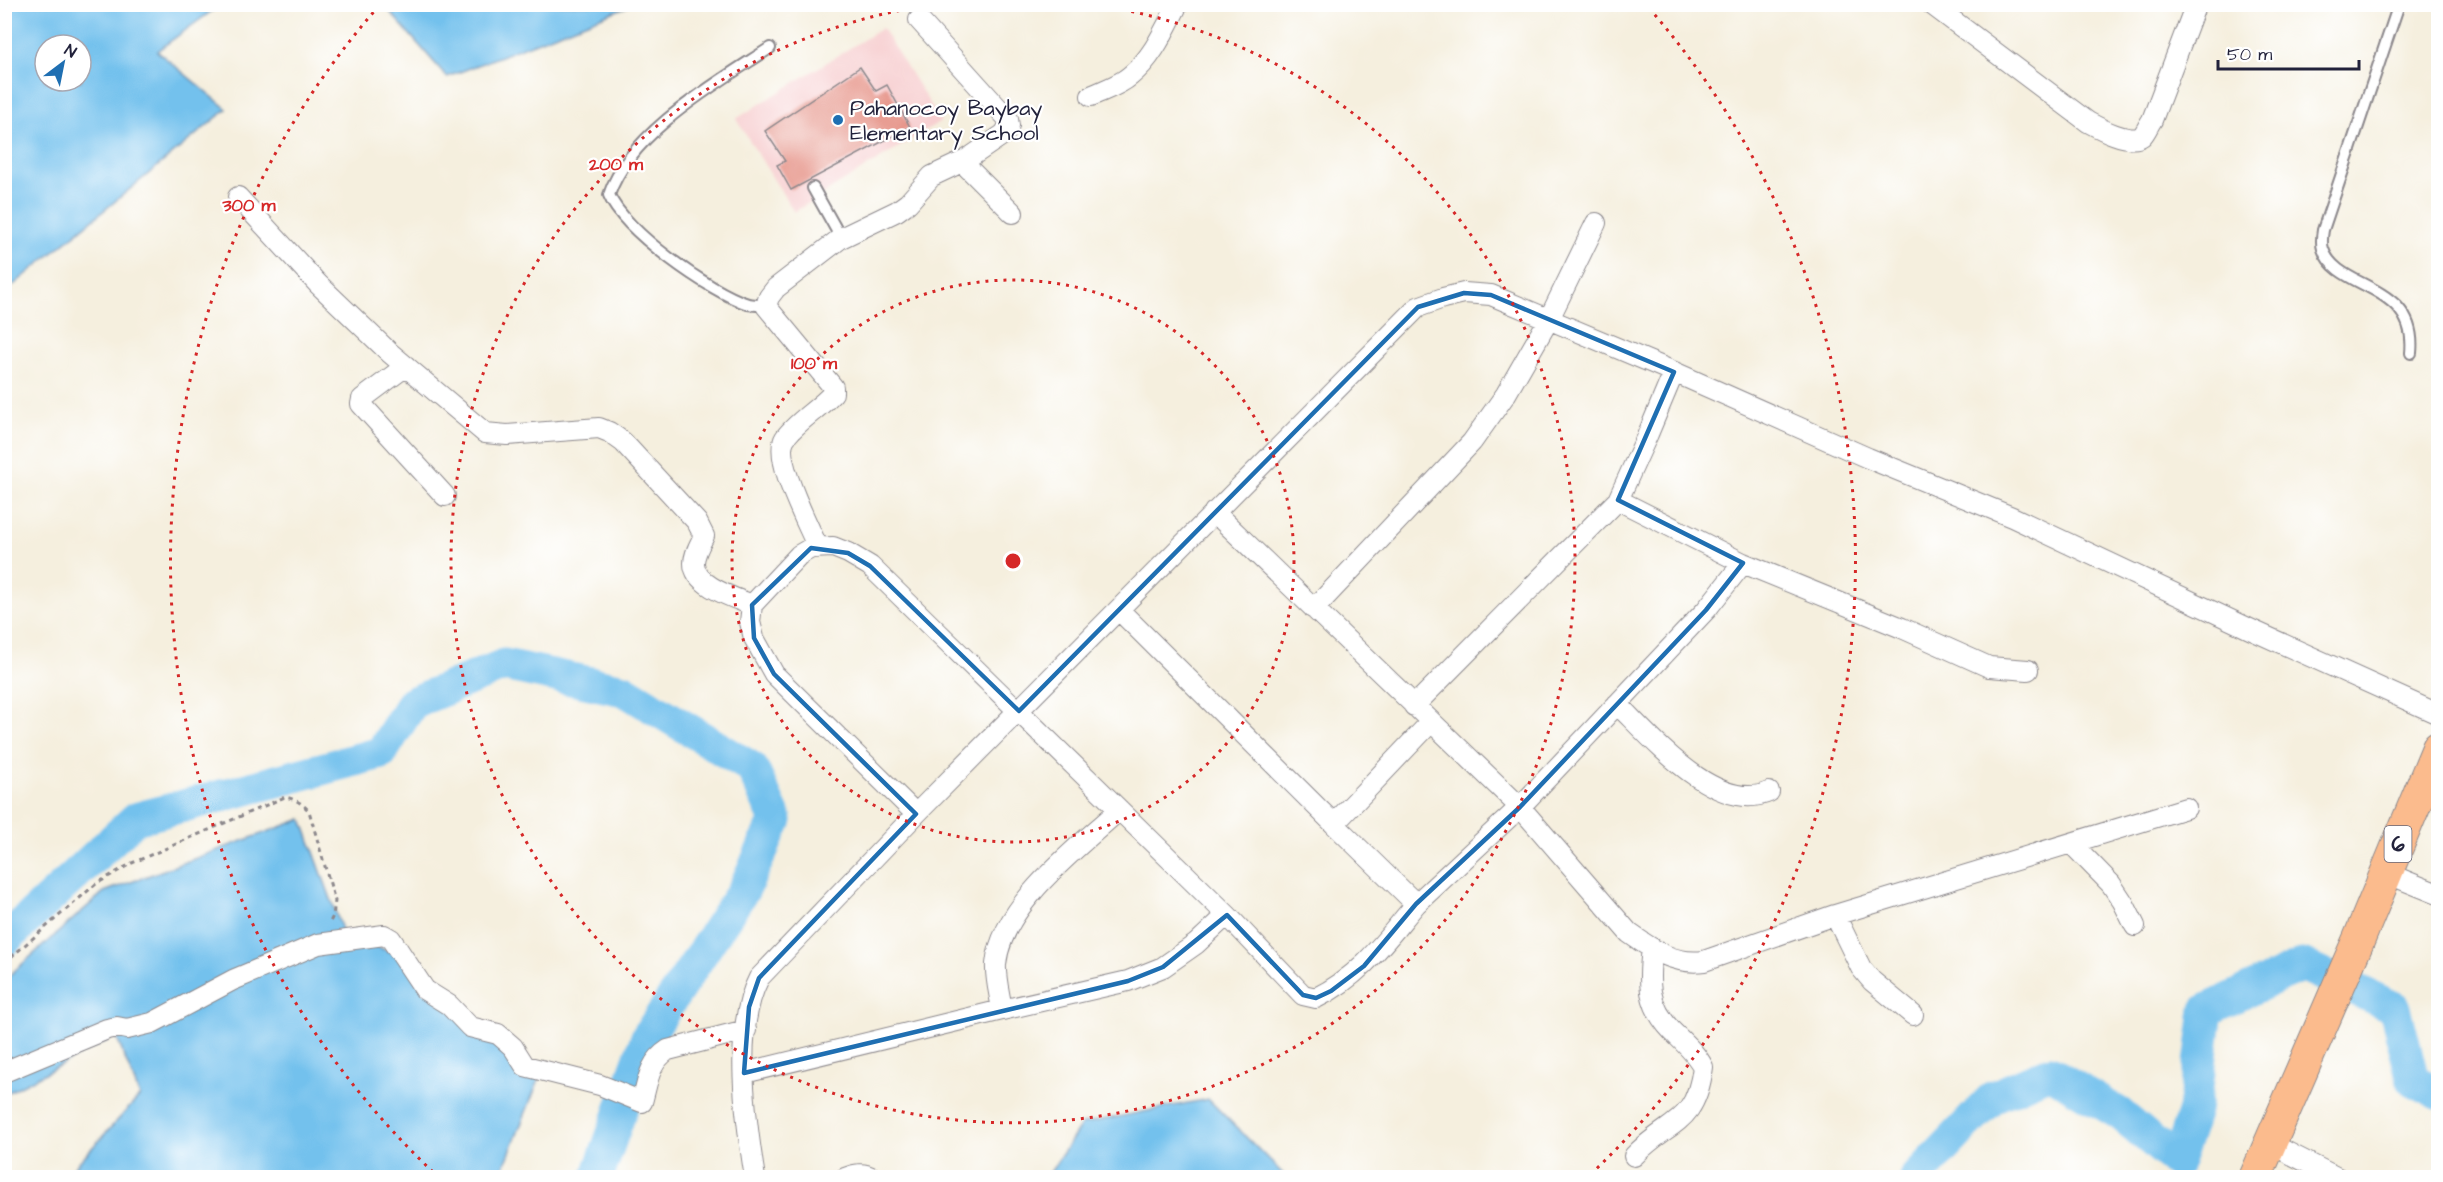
<svg xmlns="http://www.w3.org/2000/svg" width="2443" height="1182" font-family="'Architects Daughter',sans-serif">
	<style>
		.built { fill: #f7cfd0 }
		.water { fill: #73c1ed; stroke: #4a7294; stroke-width: 1.5; fill-rule: evenodd }
		.lines { fill: none; stroke-linecap: round; stroke-linejoin: round }
		.river { stroke: #73c1ed; stroke-width: 33 }
		.building { fill: #e59084 }
		.lane-casing { stroke: #8c888c; stroke-width: 14 }
		.street-casing { stroke: #8c888c; stroke-width: 22 }
		.primary-casing { stroke: #8c888c; stroke-width: 34 }
		.path { stroke: #8c888c; stroke-width: 3; stroke-dasharray: 4.5 4.5; stroke-linecap: butt }
		.lane { stroke: #fff; stroke-width: 10 }
		.street { stroke: #fff; stroke-width: 20 }
		.primary { stroke: #fbbb8d; stroke-width: 32 }
		.marked { fill: none; stroke: #1f6fb2; stroke-width: 4.5; stroke-linejoin: round }
		.ring { fill: none; stroke: #d62828; stroke-width: 3; stroke-dasharray: 3 6 }
		.poi-dot { fill: #1f6fb2; stroke: #fff; stroke-width: 2 }
		.labels { text-anchor: middle; stroke-width: 4.5; stroke-linejoin: round; paint-order: stroke }
		.shield { fill: #fff; stroke: #646476; stroke-width: 1.5 }
		.shield-label { font-size: 21px; font-weight: bold; fill: #22223b }
		.poi-label { font-size: 22px; fill: #22223b; stroke: #fff; text-anchor: start }
		.centre { fill: #d62828; stroke: #fff; stroke-width: 3 }
		.ring-label { font-size: 18px; text-anchor: middle; font-weight: bold; fill: #d62828; stroke: #fff; stroke-width: 4.5; stroke-linejoin: round; paint-order: stroke }
	</style>
	<rect width="100%" height="100%" fill="#fff"/>
	<filter id="ink" filterUnits="userSpaceOnUse"><feTurbulence type="fractalNoise" baseFrequency=".0167" numOctaves="2"/><feDisplacementMap in="SourceGraphic" scale="12" xChannelSelector="R" yChannelSelector="G"/><feConvolveMatrix kernelMatrix="1 2 1 2 8 2 1 2 1" color-interpolation-filters="sRGB"/></filter>
	<filter id="wash" filterUnits="userSpaceOnUse"><feTurbulence type="fractalNoise" baseFrequency=".008" numOctaves="4" result="noise"/><feDisplacementMap in="SourceGraphic" scale="24" xChannelSelector="R" yChannelSelector="G"/><feGaussianBlur stdDeviation="1.35" result="paint"/><feColorMatrix in="noise" values="0 0 0 0 0 0 0 0 0 0 0 0 0 0 0 0 0 1.4 0 .05"/><feComposite in="paint" operator="in"/></filter>
	<g filter="url(#wash)">
		<rect width="100%" height="100%" fill="#f5efde"/>
		<path class="built" d="M882,28L941,121L794,212L736,119Z"/>
		<path class="water" d="M5,4L220,5L157,51L227,109L5,292ZM45,45H81V81H45Z
			M384,5H631L447,77Z
			M302,819L344,935L405,957L469,1026L540,1077L500,1177H65L140,1096L116,1036L5,1094L4,980L104,892Z
			M1208,1099L1286,1177H1047L1082,1124Z"/>
		<g class="lines">
			<path class="river" d="M4,941L135,819L381,753L412,703L504,665L624,690L752,768L776,820L744,889L647,1037L597,1178
				M1916,1178L1993,1097L2050,1072L2120,1114L2177,1162L2194,1110L2207,1010L2302,965L2395,1008L2413,1080L2438,1093"/>
		</g>
		<g id="blocks">
			<path class="building" d="M860,67L876,91L887,85L910,127L791,190L777,165L785,161L765,131Z"/>
		</g>
	</g>
	<g filter="url(#ink)">
		<use href="#blocks" fill-opacity="0" stroke="#8c888c" stroke-width="1.5"/>
		<g class="lines">
			<g class="lane-casing">
				<path id="lane" d="M2399,4L2323,230C2322,236 2321,243 2323,249C2336,291 2418,282 2411,353
					M813,188L841,238
					M766,306C760,305 754,305 748,304C710,292 624,231 609,195C630,132 717,83 770,48"/>
			</g>
			<g class="street-casing">
				<path id="street" d="M1931,4L2088,122C2099,128 2130,145 2142,136C2146,132 2149,124 2152,120L2196,4
					M1091,96C1104,90 1120,85 1130,76C1153,58 1165,29 1178,4
					M962,162L1013,213
					M238,197L318,284L390,353L485,433L507,435L599,428L609,432L623,442L697,522L704,536C700,544 694,554 694,563C694,586 735,598 752,605
					M406,366L362,399L361,404L445,496
					M1618,500L1743,563L1902,628L1989,667L2028,670
					M1214,512L1520,807L1629,933C1653,950 1674,965 1704,961L1835,915L2186,808
					M818,548C809,526 772,458 785,438C797,421 819,409 833,393V387L766,306L769,297L776,288L841,238L897,211L908,203L932,176L966,160L1004,134L1009,126L1008,119L919,20
					M1314,609L1472,442L1506,394L1549,319L1596,223
					M1119,610L1334,824L1431,722
					M1617,704C1651,737 1716,815 1769,792
					M1414,706L1618,500L1648,434L1674,372
					M916,814L774,674L754,638L750,622L752,605L799,555L811,548L833,547L848,553L870,566L1227,915L1303,995L1316,998C1361,976 1385,941 1416,904L1334,824
					M2071,843L2111,884L2123,902L2135,926
					M2386,873L2438,894
					M1416,904L1520,807L1706,610L1743,563
					M1835,915L1861,968L1872,981L1913,1015
					M1002,1010C1000,995 995,979 996,964C1002,904 1077,849 1119,810
					M4,1072L107,1029L117,1027L127,1029L152,1023L233,980L318,944L384,935L391,939L425,990L449,1005L470,1027L498,1034L513,1047L525,1066L600,1085L642,1102C648,1081 649,1062 668,1050L746,1030
					M744,1073L1002,1010L1128,981L1163,967L1196,944L1227,915
					M2271,1144L2338,1178
					M1634,1156C1669,1119 1695,1127 1703,1067C1696,1053 1683,1042 1672,1031C1647,1005 1648,982 1652,948
					M755,1178C746,1122 732,1029 759,978L916,814L1418,307L1443,298L1464,293L1491,295L1674,372L1868,458L2012,517L2252,630L2438,714
					M845,1178C855,1174 863,1172 873,1178"/>
			</g>
			<g class="primary-casing">
				<path id="primary" d="M2255,1178L2359,939L2438,748"/>
			</g>
			<path class="path" d="M4,963L96,884L132,863L285,797C295,799 302,803 309,811L335,901L333,916L329,924"/>
			<use href="#lane" class="lane"/>
			<use href="#street" class="street"/>
			<use href="#primary" class="primary"/>
		</g>
	</g>
	<path class="marked" d="M1464,293L1491,295L1674,372L1618,500L1743,563L1706,610L1520,807L1416,904L1364,966L1331,991L1316,998L1303,995L1227,915L1163,967L1128,981L744,1073L749,1007L759,978L916,814L774,674L754,638L752,605L811,548L848,553L870,566L1019,711L1418,307Z"/>
	<g class="ring">
		<circle cx="1013" cy="561" r="281"/>
		<path d="M1096 5A562 562 0 1 1 930 5"/>
		<path d="M433 1172A843 843 0 0 1 377 8M1649 8A843 843 0 0 1 1593 1172"/>
	</g>
	<circle class="poi-dot" cx="838" cy="120" r="6"/>
	<g class="labels">
		<rect class="shield" x="2384.5" y="826" width="27" height="36" rx="4.5"/>
		<g class="shield-label">
			<text x="2398" y="851">6</text>
		</g>
		<g class="poi-label">
			<text x="850" y="115">Pahanocoy Baybay<tspan x="850" dy="25">Elementary School</tspan></text>
		</g>
	</g>
	<circle cx="1013" cy="561" r="9" class="centre"/>
	<g class="ring-label">
		<text x="616" y="170">200 m</text>
		<text x="249" y="211">300 m</text>
		<text x="814" y="369">100 m</text>
	</g>
	<rect width="2443" height="1182" fill="none" stroke="#fff" stroke-width="24"/>
	<g transform="translate(63 63) rotate(32)"><circle r="28" fill="#ffffff" stroke="#a7a7b1" stroke-width="1.5"/>
	<path d="M0-4.5L10 22L0 15L-10 22Z" fill="#1f6fb2"/>
	<text y="-9" font-size="16" font-weight="bold" text-anchor="middle" fill="#22223b">N</text>
	</g>
	<path d="M2218 60v9h141v-9" fill="none" stroke="#22223b" stroke-width="3"/>
	<text x="2227" y="60" font-size="18" fill="#22223b" stroke="#ffffff" stroke-width="4.5" paint-order="stroke">50 m</text>
</svg>
